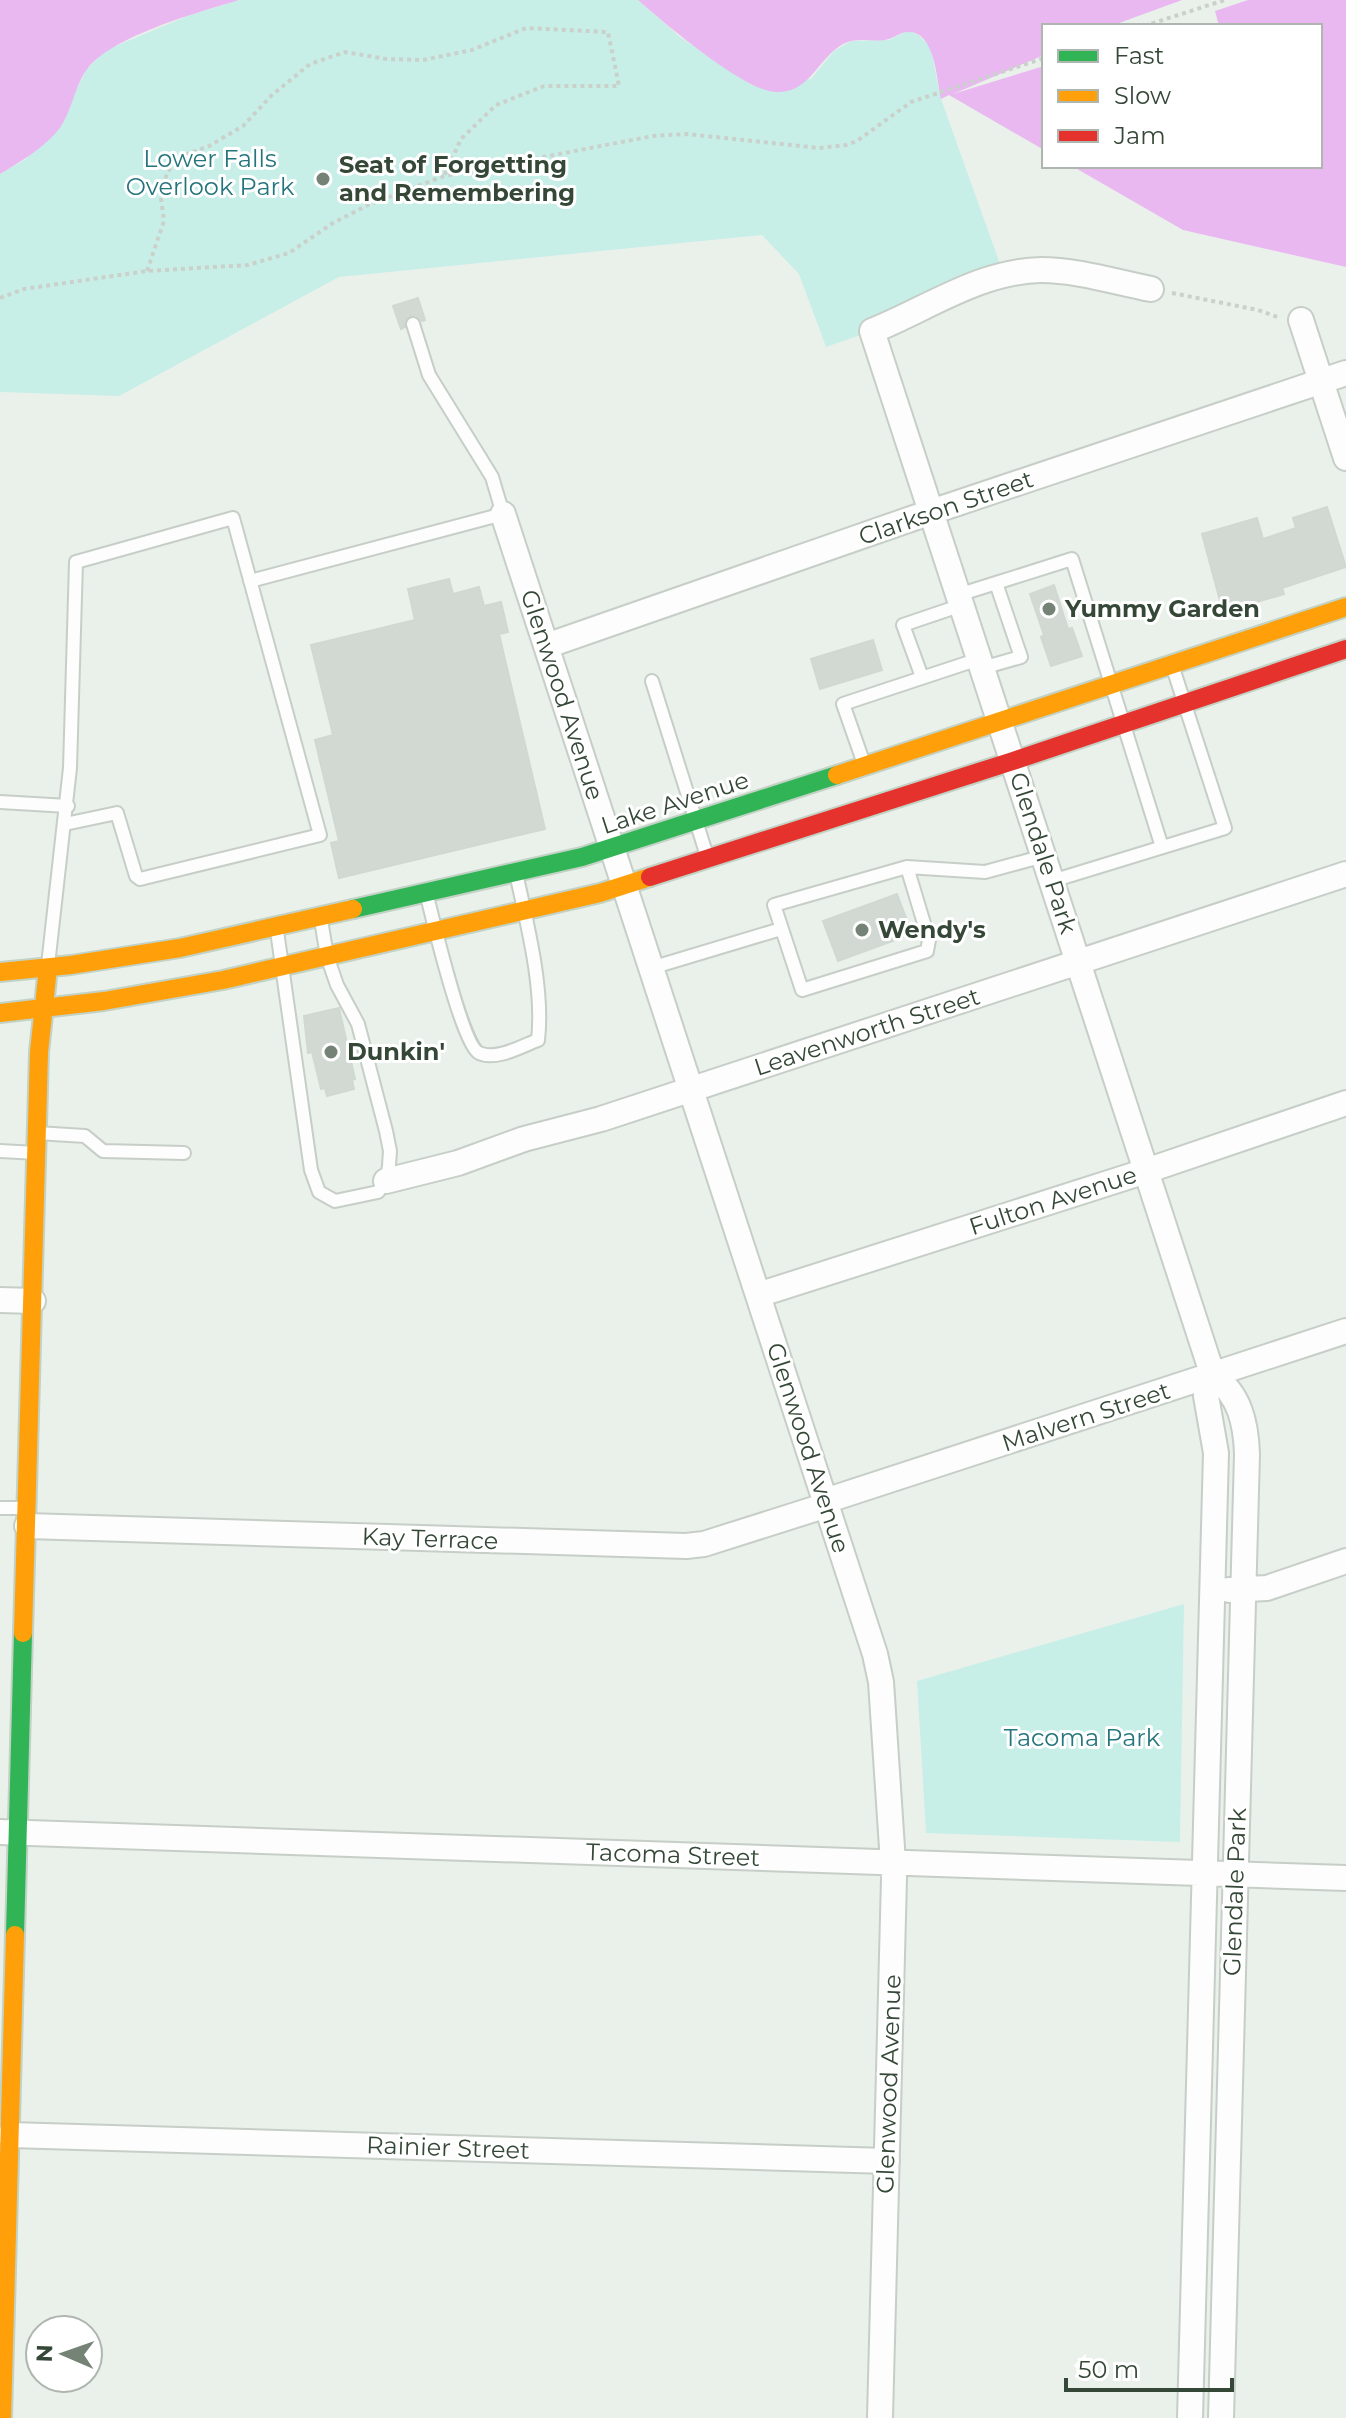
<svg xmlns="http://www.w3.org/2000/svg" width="1346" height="2418" font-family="Montserrat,sans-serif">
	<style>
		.green { fill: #c8eee8 }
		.water { fill: #eab8f1 }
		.building { fill: #d1d9d2; stroke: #d0d9d1; stroke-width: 2 }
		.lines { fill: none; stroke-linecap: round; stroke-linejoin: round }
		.lane-casing { stroke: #c6cec7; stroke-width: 16 }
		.street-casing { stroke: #c6cec7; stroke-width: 28 }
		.fast-casing { stroke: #c2d2c5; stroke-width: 22 }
		.slow-casing { stroke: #c2d2c5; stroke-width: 22 }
		.jam-casing { stroke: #c2d2c5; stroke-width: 22 }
		.path { stroke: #cad1cb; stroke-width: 4; stroke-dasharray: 4 4; stroke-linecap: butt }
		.lane { stroke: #fcfdfc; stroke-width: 12 }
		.street { stroke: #fcfdfc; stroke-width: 24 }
		.fast { stroke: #30b455; stroke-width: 18 }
		.slow { stroke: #ff9f0a; stroke-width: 18 }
		.jam { stroke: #e5322d; stroke-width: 18 }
		.poi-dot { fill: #748376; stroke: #fff; stroke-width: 3 }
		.labels { text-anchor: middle; stroke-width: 6; stroke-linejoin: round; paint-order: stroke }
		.park-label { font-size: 24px; fill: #25757d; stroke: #fff }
		.poi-label { font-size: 24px; font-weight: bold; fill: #354837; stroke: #fff; text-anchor: start }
		.street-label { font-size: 24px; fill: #354837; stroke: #fff }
	</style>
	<rect width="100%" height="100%" fill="#eaf1eb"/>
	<path class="green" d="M239,0H638L680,37L752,85L811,79L834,51L851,41L889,40L907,31L917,34L928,44L931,50L941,99L1004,275L872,331L826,347L799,274L762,235L339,277L119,396L0,392V174L26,159L74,94L87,69L106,50L190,15Z
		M1184,1604L1180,1842L926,1833L917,1681Z"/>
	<path class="water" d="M0,0H239C199,12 113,36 88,68C74,86 72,112 59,129C44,148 20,162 0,174Z
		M638,0H1182L1111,26H1044V55L953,94L1044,66V150L949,95L941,99C937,80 935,31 908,32C900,32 893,39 885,40C871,42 856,37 843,44C817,59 810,94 775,92C743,90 664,23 638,0Z
		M1248,0H1346V267L1183,230L1072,166H1320V26H1219L1215,11Z"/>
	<path class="building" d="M418,298L425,320L422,321L416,315L410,316L404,321L405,327L401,329L393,306Z
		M1327,507L1346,567L1282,588L1284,594L1223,612L1202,534L1257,518L1263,539L1296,528L1293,518Z
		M449,579L453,594L479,587L484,606L501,602L508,632L499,634L545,829L339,878L331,843L339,841L315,740L333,735L311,645L415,620L408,589Z
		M1054,585L1068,629L1072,628L1082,656L1051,666L1041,637L1044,635L1030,594Z
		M873,640L882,670L820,689L811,659Z
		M897,894L912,934L838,961L823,921Z
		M339,1008L355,1079L352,1080L354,1089L327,1096L325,1088L321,1089L312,1052L308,1053L304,1016Z"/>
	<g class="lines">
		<g class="lane-casing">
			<path id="lane" d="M250,581L503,514L492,477L429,375L413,324
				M958,595L996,583
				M982,668L1021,657L996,583L1072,559L1162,847
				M922,677L903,625L962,605
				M652,681L707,856
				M863,761L843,704L979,659
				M0,802L68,806
				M907,867L929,940L927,951L802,990L774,905L907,867L985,872L1044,856
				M1052,881L1225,828L1173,668
				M427,896C433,920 463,1046 479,1053C496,1061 522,1046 538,1040C544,988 527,924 516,873
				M277,931L311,1170L319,1192L335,1201L378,1192L387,1180L389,1165L390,1151L386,1131L358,1024L337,985L327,956L321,920
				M48,965L70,768L76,562L233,518L320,835L140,879L136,876L117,813L65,824
				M651,968L781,929
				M37,1133L85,1136L103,1151L184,1153
				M0,1151L37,1153
				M0,1508H24"/>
		</g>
		<g class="street-casing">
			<path id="street" d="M1151,289C1115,282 1077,270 1041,270C980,271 927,309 872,331L1213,1376C1240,1394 1246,1424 1247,1454L1221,2418
				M1301,320L1346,458
				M503,514L875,1654L881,1682L894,1878L880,2418
				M546,646L931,512L1346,373
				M386,1181L458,1163L524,1139L601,1119L1346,874
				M758,1295L1146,1171L1346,1103
				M0,1300L33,1301
				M825,1501L1346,1331
				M27,1526L686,1546L704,1544L827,1505
				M1229,1590L1267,1588L1346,1561
				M0,1832L1346,1878
				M10,2135L887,2161
				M1190,2418L1216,1453L1206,1396L1213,1376"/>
		</g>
		<g class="fast-casing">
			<path id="fast" d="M353,909L582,857L837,775
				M15,1935L23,1633"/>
		</g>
		<g class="slow-casing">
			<path id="slow" d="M837,775L1346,607
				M0,972L71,965L180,948L353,909
				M0,1013L104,1001L223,980L600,893L650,877
				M23,1633L39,1052L48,968
				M2,2418L15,1935"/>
		</g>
		<g class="jam-casing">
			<path id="jam" d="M650,877L1013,761L1346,649"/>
		</g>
		<path class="path" d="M1144,26L1225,0
			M147,271L164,221L161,199L167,172L182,156L209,146L243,126L272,95L310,64L345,52L386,59L423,60L472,50L526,28L608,32L619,86H544L496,105L461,139L444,176
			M1172,293L1258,310L1280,318
			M0,298L24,289L147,271L248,265L289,253L333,223L368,205L444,176L653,136L687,134L819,148L846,145L857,141L911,102L1044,58"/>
		<use href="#lane" class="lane"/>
		<use href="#street" class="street"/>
		<use href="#fast" class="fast"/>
		<use href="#slow" class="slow"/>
		<use href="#jam" class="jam"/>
	</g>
	<g class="poi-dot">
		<circle cx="323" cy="179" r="8"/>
		<circle cx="1049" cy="609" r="8"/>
		<circle cx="862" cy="930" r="8"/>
		<circle cx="331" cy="1052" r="8"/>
	</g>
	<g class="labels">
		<g class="park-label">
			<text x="210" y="167">Lower Falls<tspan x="210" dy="28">Overlook Park</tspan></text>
			<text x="1082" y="1746">Tacoma Park</text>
		</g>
		<g class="poi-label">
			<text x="339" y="173">Seat of Forgetting<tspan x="339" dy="28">and Remembering</tspan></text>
			<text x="1065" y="617">Yummy Garden</text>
			<text x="878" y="938">Wendy's</text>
			<text x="347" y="1060">Dunkin'</text>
		</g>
		<g class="street-label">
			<text transform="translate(946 508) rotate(-19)" y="8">Clarkson Street</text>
			<text transform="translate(562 695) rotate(72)" y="8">Glenwood Avenue</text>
			<text transform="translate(675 803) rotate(-18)" y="8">Lake Avenue</text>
			<text transform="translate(1043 853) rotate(72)" y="8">Glendale Park</text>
			<text transform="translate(867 1032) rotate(-18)" y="8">Leavenworth Street</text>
			<text transform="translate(1053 1201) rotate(-18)" y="8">Fulton Avenue</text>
			<text transform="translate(1086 1417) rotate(-18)" y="8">Malvern Street</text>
			<text transform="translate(808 1448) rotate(72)" y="8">Glenwood Avenue</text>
			<text transform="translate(430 1539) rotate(2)" y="8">Kay Terrace</text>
			<text transform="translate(673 1855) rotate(2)" y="8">Tacoma Street</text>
			<text transform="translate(1235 1892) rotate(-88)" y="8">Glendale Park</text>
			<text transform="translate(889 2084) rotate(-88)" y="8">Glenwood Avenue</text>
			<text transform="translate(448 2148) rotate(2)" y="8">Rainier Street</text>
		</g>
	</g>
	<rect x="1042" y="24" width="280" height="144" fill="#ffffff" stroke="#aeb6af" stroke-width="2"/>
	<rect x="1058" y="50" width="40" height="12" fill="#30b455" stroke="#aeb6af" stroke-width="2"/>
	<text x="1114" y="64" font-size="24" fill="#354837">Fast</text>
	<rect x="1058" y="90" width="40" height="12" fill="#ff9f0a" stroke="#aeb6af" stroke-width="2"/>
	<text x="1114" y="104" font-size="24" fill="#354837">Slow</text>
	<rect x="1058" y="130" width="40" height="12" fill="#e5322d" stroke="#aeb6af" stroke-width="2"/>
	<text x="1114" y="144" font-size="24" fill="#354837">Jam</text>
	<g transform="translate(64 2354) rotate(272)"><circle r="38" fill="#ffffff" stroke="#aeb6af" stroke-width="2"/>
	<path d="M0-6L14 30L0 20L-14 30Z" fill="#748376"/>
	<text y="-12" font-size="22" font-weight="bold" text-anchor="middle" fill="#354837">N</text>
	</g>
	<path d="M1066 2378v12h166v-12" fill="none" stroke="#354837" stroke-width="4"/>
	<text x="1078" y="2378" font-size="24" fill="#354837" stroke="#ffffff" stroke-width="6" paint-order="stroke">50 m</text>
</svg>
